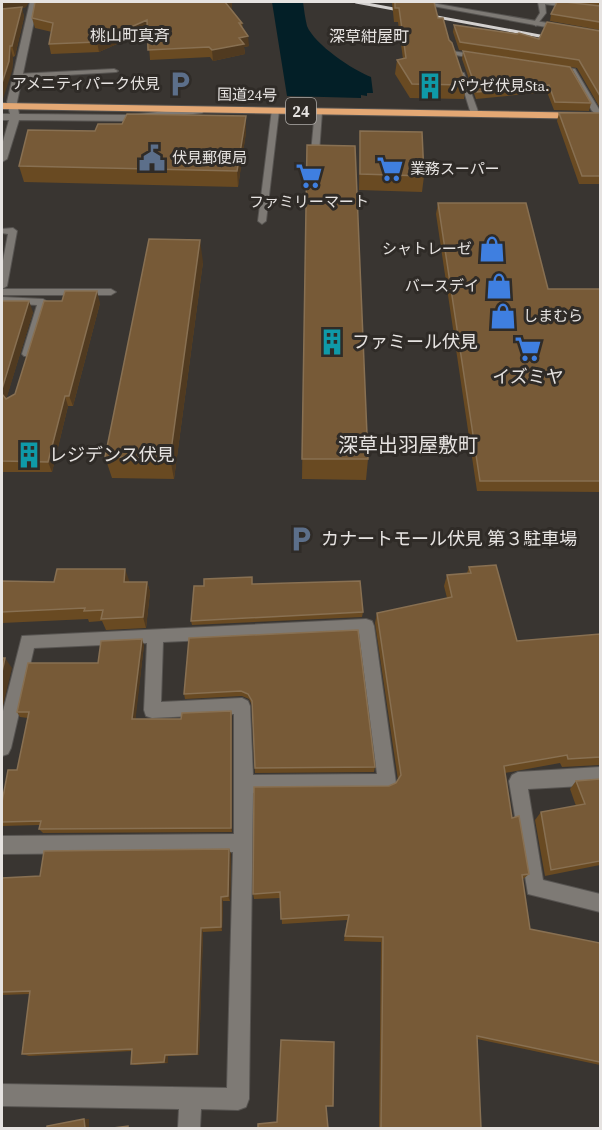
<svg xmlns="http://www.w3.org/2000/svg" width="602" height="1130" font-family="'Source Serif 4','Noto Sans JP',serif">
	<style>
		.water { fill: #031f27 }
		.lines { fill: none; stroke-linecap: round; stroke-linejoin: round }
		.lane-casing { stroke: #575451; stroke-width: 2 }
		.street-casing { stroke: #575451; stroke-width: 2 }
		.highway-casing { stroke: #575451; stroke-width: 2 }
		.lane { fill: #7e7a75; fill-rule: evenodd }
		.street { fill: #7e7a75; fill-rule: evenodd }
		.highway { fill: #e4a874; fill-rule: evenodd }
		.rail { stroke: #d4d1cf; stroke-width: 3 }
		.wall { fill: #694a22 }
		.shaded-wall { fill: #503a20 }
		.building { fill: #775a37; stroke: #887052; stroke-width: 1.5 }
		.labels { text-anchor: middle; stroke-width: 6; stroke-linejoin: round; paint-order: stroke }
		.far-poi-label { font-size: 15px; fill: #e6e3e1; stroke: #2f2b27; text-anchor: start }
		.far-street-label { font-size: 15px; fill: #e6e3e1; stroke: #2f2b27 }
		.far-neighbourhood-label { font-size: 16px; fill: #e6e3e1; stroke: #2f2b27 }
		.shield { fill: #2f2b27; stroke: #afaca9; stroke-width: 1.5 }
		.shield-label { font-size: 16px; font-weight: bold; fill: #e6e3e1 }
		.poi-label { font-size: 18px; fill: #e6e3e1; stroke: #2f2b27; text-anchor: start }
		.neighbourhood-label { font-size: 20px; fill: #e6e3e1; stroke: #2f2b27 }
	</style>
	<rect width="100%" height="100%" fill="#393531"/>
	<path class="water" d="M272,2H303C304,9 305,18 307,26C315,45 353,70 371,77L373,93H367V96L361,95V98L287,96Z"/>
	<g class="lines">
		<g class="lane-casing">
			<path id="lane" d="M538,2H551L600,8V12L545,4L546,13L536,26L533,24L540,13Z
				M452,51L478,55L481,57L478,59L450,54V52Z
				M558,66L575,69L600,111V117L592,111L570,72L556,69V67Z
				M114,69L118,71L116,72L17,78L13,76L17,74Z
				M458,72L464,73L479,114L478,116L471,114Z
				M272,109L279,111L266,221L262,224L258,221Z
				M315,110L322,112L319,153L315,155L311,153Z
				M13,228L17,231L7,286L2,289V266L8,234L2,233V229Z
				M2,289H111L116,292L111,295H2Z
				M2,297L43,299L48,302L30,356H24L22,354L37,305L2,303Z"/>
		</g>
		<g class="street-casing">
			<path id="street" d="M30,2H38L17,102L19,114L130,115L202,107L207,110L202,113L130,121L19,120L7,159L2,162V145L9,120H2V114H10L7,102Z
				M411,2H426L600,32V37Z
				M366,619L372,621L374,626L396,783L393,789L387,792L253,793L249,1099L246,1107L238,1110L201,1109L200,1128H178L179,1109L2,1106V1084L227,1088L233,852L2,854V836L234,834V714L152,718L146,716L144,710L147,643L34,648L11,748L8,754L2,756V715L22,636ZM359,633L377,774L253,775L250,706L248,701L242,698L161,702L163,642Z
				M600,767V785L528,789L543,880L600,894V912L528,894L509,781L512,775L518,772Z"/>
		</g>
		<g class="highway-casing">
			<path id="highway" d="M2,103L600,113V119L2,109Z"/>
		</g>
		<use href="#lane" class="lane"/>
		<use href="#street" class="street"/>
		<use href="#highway" class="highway"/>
		<path class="rail" d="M356,2L556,39"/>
	</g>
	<path class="wall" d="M2,2L26,7L22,8L24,17L15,56L13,57L12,71Z
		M35,2H232V8H231L242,23L243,29L249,46L244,47L245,54L213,61L210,57L150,60L148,30L99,52L51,54L49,44L52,32L35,28L32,18Z
		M392,2H434L438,18L449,40L466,85L464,99L410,98L395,74L397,60L403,59L398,22H394Z
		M565,2H600V31V30L550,21L551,14Z
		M454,25L539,39L600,31V108L577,68L571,67L591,103L589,111L554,110L547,92L476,99L462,59L463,51L550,64L459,50L453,32Z
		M559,113H600V184H579L557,121Z
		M122,124L246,132L238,187L24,182L19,166L95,131Z
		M360,131L424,176L422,192L359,190Z
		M307,145L368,459L366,480L302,479Z
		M438,203L548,289H600V492L477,491L436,214Z
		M203,262L174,479L112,478L105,457Z
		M2,301L33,312L6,399L15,394L100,303L73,406H68L52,472H2Z
		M469,567L517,641L600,634V765L562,767L560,763L505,773L512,818L529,874L522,880L530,929L600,943V1065L477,1039L481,1128H379L381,942L344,941L347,920L282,924L281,898L254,899L253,894L389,786L396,783L398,780L375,623L377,613L447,598L444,586L447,575L467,573Z
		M129,580V582H147L150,592L146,628L106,630L102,621L89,622L88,619L2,623V581L54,582Z
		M252,584L363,612L362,617L192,625L191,621Z
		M189,638L375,767L374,772L255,773L252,705L249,699L242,696L185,699L184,694Z
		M144,645L135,719H181L231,711L232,716V832L43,833L39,829L40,825L2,826V802L17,770L28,718L20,717L17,712L98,663Z
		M600,779V865L545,876L535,820L541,812L576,806L570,789L576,781Z
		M229,849L231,854L230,901H223L222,931L203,932L199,1055L168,1056V1063L135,1065L131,1064L132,1051L29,1056L22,1054L30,994L2,995V878L40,876Z"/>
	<path class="shaded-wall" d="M2,2H29L26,7L22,8L24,17L15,56L2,11Z
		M224,2H232V8L225,9Z
		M147,20L148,30L99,52L97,42Z
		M248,36L249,46L244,47L245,54L213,61L212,50L239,38Z
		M10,46L13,57L12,71L2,102V83Z
		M246,116V132L238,187L237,171Z
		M2,232L3,237L2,247Z
		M200,240L203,262L174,479L170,458Z
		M97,291L100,303L73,406L69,396Z
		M29,301L33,312L5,403L2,395V389Z
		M65,396L68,406L52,472L48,462Z
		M125,569L129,580L127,593L124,582Z
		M147,582L150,592L146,628L143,617Z
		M142,639L144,645L135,724L132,719Z
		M5,658L12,668L2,710V672Z
		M231,711L232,716V832L231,828Z
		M229,849L231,854L230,901L228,896Z
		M221,897L223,901L222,931L221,927Z
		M201,928L203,932L199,1055L197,1054Z
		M165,1055L168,1056V1063L164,1062Z
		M84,1119H89V1128H85Z"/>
	<path class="building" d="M35,2H225L242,23H239L248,36L239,38L244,44L212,50L209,47L148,50L147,20L97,42L49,44L53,23L32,18Z
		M395,2H434L438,18H443L449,40L452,43L466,85L412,84L397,60L406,58L399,8H395Z
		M557,2H565L600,6V22L551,14Z
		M22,7L12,46H10L9,61L2,83V9Z
		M547,22L600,31V96L579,60L460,42L454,25L517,34L519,33L539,39Z
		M463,51L570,67L591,103L555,102L549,85L477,92Z
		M559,113H600V176H582Z
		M127,114L246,116L237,171L19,166L28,130L95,131L98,124H122Z
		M360,131L422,132L424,176L360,174Z
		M307,145L355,146L368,459H302Z
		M438,203H526L548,289H600V481H480Z
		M149,239L200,240L170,458L105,457Z
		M65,291H97L69,396H65L48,462L2,461V394L6,399L15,394L44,301H62Z
		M2,301H29L2,389Z
		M496,565L517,641L600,634V757L568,759L567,755L504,766L512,818L519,816L529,874L522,875L530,929L600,943V1062L477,1036L481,1128H381L383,937L345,936L349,915L281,919L280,892L253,894L254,787L389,786L396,783L401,775L377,613L452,597L447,575L471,573L469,567Z
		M57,569H125L124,582H147L143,617L101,619L103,610L84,611L85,608L2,612V581L54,582Z
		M252,577V584L360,581L363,612L191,621L194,586H204V579Z
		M358,630L375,767L255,768L252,701L248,694L241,691L184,694L189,638Z
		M142,639L132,719H181L182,713L231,711V828L39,829L41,821L2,822V802L8,770H17L29,712H17L28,663H98L101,641Z
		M2,658H5L2,672Z
		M600,779V861L551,870L541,812L585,804L576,781Z
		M229,849L228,896L221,897V927L201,928L197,1054L165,1055L164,1062L131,1064L132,1049L22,1054L30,991L2,992V878L40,876L44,851Z
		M281,1040L334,1042L333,1106H326L328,1128H258V1124L277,1122Z
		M84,1119L85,1128H47V1126Z
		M128,1126V1128H113Z"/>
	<defs>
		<g id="parking-bare" transform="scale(2.07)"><path d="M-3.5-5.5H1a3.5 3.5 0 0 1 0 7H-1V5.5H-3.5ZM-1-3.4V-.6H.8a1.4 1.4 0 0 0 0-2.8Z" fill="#5c6f8a" stroke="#2f2b27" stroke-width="2.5" paint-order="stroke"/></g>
		<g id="building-bare" transform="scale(2.07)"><path d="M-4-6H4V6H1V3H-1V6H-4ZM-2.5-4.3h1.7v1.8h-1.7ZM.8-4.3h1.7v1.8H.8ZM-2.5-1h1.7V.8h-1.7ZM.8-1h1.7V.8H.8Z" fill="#0f9aa8" stroke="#2f2b27" stroke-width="2.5" paint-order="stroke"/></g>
		<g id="civic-bare" transform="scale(2.07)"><path d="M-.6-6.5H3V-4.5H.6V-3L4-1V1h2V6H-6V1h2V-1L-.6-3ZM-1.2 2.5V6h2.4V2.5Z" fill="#5c6f8a" stroke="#2f2b27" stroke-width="2.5" paint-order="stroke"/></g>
		<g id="supermarket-bare" transform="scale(2.07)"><path d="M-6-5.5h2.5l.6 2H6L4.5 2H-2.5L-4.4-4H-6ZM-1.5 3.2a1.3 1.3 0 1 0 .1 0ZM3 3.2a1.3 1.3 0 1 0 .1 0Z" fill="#3f7fe0" stroke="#2f2b27" stroke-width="2.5" paint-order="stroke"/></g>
		<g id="shop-bare" transform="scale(2.07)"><path d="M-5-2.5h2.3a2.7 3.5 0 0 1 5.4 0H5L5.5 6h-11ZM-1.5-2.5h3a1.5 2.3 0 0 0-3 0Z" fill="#3f7fe0" stroke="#2f2b27" stroke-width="2.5" paint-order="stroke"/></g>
	</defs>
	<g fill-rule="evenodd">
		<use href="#parking-bare" x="180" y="84"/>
		<use href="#building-bare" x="430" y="86"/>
		<use href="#civic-bare" x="152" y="158"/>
		<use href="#supermarket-bare" x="390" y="169"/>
		<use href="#supermarket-bare" x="309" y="176"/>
		<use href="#shop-bare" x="492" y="249"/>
		<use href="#shop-bare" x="499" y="286"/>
		<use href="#shop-bare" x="503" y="316"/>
		<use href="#building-bare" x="332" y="342"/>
		<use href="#supermarket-bare" x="528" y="349"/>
		<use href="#building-bare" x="29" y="455"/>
		<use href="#parking-bare" x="301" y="539"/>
	</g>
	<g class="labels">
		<g class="far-poi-label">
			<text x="160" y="89" text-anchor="end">アメニティパーク伏見</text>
			<text x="450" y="91">パウゼ伏見Sta.</text>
			<text x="172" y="163">伏見郵便局</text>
			<text x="410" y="174">業務スーパー</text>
			<text x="309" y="207" text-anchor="middle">ファミリーマート</text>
			<text x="472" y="254" text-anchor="end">シャトレーゼ</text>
			<text x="479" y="291" text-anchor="end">バースデイ</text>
			<text x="523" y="321">しまむら</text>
		</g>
		<g class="far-street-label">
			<text transform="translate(247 95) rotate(1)" y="5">国道24号</text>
		</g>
		<g class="far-neighbourhood-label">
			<text x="130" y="41">桃山町真斉</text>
			<text x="369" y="42">深草紺屋町</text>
		</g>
		<rect class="shield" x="286" y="98" width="30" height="26" rx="4.5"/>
		<g class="shield-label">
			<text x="301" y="117">24</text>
		</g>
		<g class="poi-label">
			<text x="352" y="348">ファミール伏見</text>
			<text x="528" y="383" text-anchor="middle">イズミヤ</text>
			<text x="49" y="461">レジデンス伏見</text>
			<text x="321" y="545">カナートモール伏見 第３駐車場</text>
		</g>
		<g class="neighbourhood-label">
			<text x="408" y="452">深草出羽屋敷町</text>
		</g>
	</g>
	<rect width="602" height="1130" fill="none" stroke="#e6e3e1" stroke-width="6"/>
</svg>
